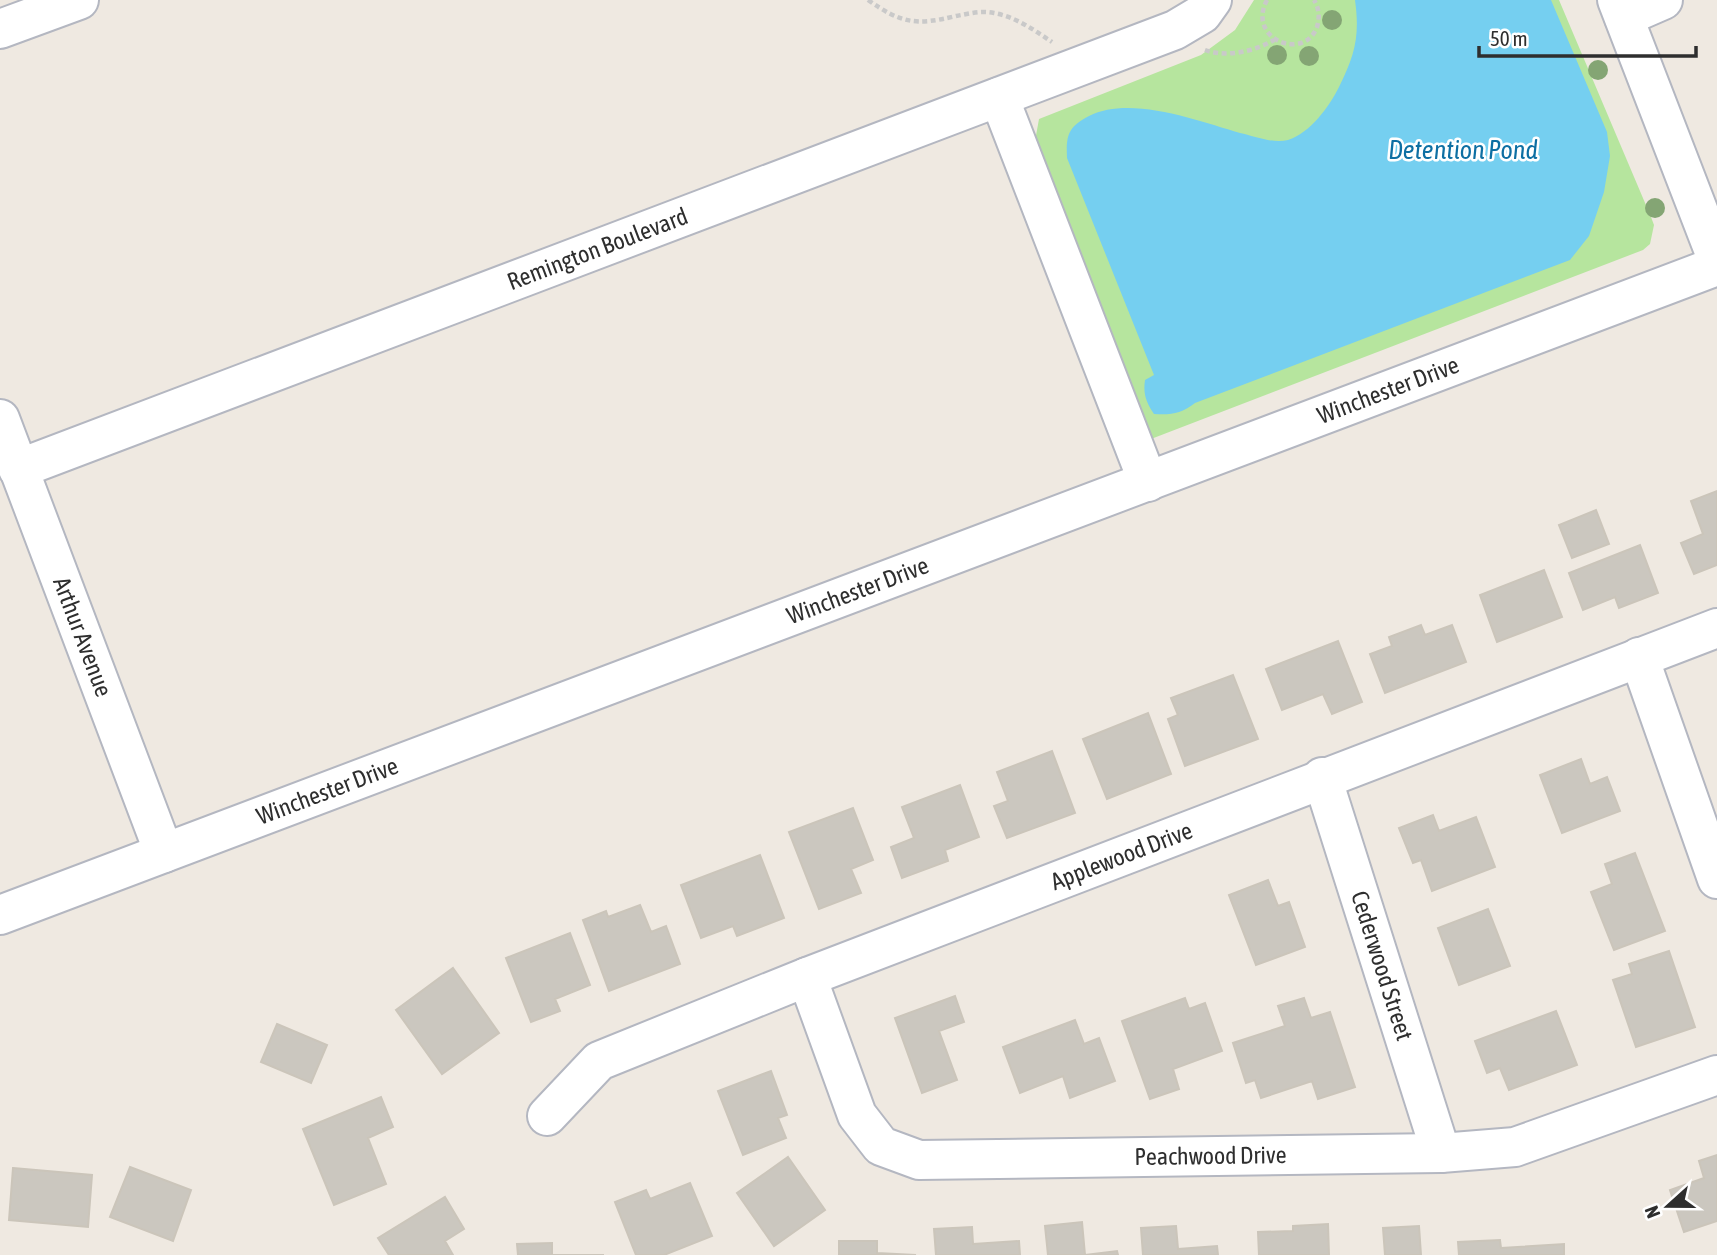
<svg xmlns="http://www.w3.org/2000/svg" width="1717" height="1255" font-family="'Asap Condensed',sans-serif">
	<style>
		.green { fill: #b6e59e }
		.water { fill: #75cff0 }
		.building { fill: #cbc7bf; stroke: #cbc5ba; stroke-width: 2 }
		.lines { fill: none; stroke-linecap: round; stroke-linejoin: round }
		.minor-casing { stroke: #b4b7c1; stroke-width: 42 }
		.path { stroke: #c9c9c9; stroke-width: 4.5; stroke-dasharray: 5 3.5; stroke-linecap: butt }
		.minor { stroke: #fff; stroke-width: 38 }
		.tree { fill: #84a574 }
		.labels { text-anchor: middle; stroke-width: 5; stroke-linejoin: round; paint-order: stroke }
		.street-label { font-size: 24px; fill: #2e2e2e; stroke: #fff }
		.water-label { font-size: 26px; font-style: italic; fill: #0d6fa3; stroke: #fff }
	</style>
	<rect width="100%" height="100%" fill="#efe9e1"/>
	<path class="green" d="M1254,0H1559L1651,217L1654,225L1650,244L1643,250L1151,439L1035,141L1039,119L1201,55L1235,30Z"/>
	<path class="water" d="M1355,0H1551L1607,132L1610,156L1604,192L1589,236L1570,260L1195,403C1181,414 1171,415 1154,414C1146,402 1143,394 1145,380L1154,375L1067,158C1066,135 1068,127 1089,116C1131,95 1198,121 1240,133C1254,136 1273,144 1288,140C1310,133 1329,107 1339,87C1355,55 1360,36 1355,0Z"/>
	<path class="building" d="M1717,491V565L1694,574L1681,543L1703,534L1691,501Z
		M1596,510L1609,544L1572,558L1559,525Z
		M1640,545L1658,593L1619,608L1615,597L1583,610L1569,573Z
		M1544,570L1562,617L1497,642L1480,595Z
		M1421,625L1425,635L1452,625L1466,662L1385,693L1370,654L1392,646L1389,637Z
		M1338,641L1362,702L1332,714L1323,694L1282,710L1266,669Z
		M1233,675L1258,739L1185,766L1168,719L1178,715L1171,698Z
		M1148,713L1171,774L1107,799L1083,739Z
		M1052,751L1075,813L1007,838L994,806L1008,801L997,772Z
		M1581,759L1590,784L1607,777L1620,811L1562,833L1540,775Z
		M960,785L979,837L945,850L948,861L902,878L891,847L914,838L902,807Z
		M853,808L873,860L851,869L861,893L819,909L789,832Z
		M1433,815L1439,831L1476,817L1495,867L1432,891L1421,860L1413,863L1399,828Z
		M1635,853L1665,931L1614,950L1591,892L1612,884L1605,864Z
		M760,855L784,918L737,936L733,926L701,938L681,885Z
		M1268,880L1278,906L1289,902L1305,947L1256,965L1229,895Z
		M640,905L651,932L666,926L680,964L609,991L583,920L606,911L608,917Z
		M1488,909L1510,966L1459,985L1438,928Z
		M570,933L590,985L555,999L560,1011L531,1022L506,958Z
		M1669,951L1695,1027L1636,1047L1613,980L1632,974L1629,964Z
		M453,968L499,1033L442,1074L396,1010Z
		M955,996L964,1022L939,1031L957,1080L922,1093L895,1018Z
		M1185,998L1189,1009L1205,1003L1222,1051L1173,1069L1179,1089L1150,1099L1122,1021Z
		M1304,998L1311,1018L1330,1012L1355,1087L1318,1099L1312,1081L1261,1098L1255,1080L1246,1083L1233,1043L1285,1026L1278,1006Z
		M1556,1011L1577,1065L1509,1090L1500,1068L1487,1073L1475,1041Z
		M1075,1020L1084,1044L1099,1038L1115,1081L1070,1098L1063,1076L1020,1093L1003,1047Z
		M277,1024L327,1045L311,1083L261,1062Z
		M771,1071L787,1115L778,1118L786,1138L743,1155L718,1091Z
		M381,1097L393,1127L368,1138L386,1184L334,1205L303,1129Z
		M1717,1155V1221L1684,1232L1670,1190L1704,1178L1699,1161Z
		M788,1157L825,1210L774,1246L737,1193Z
		M130,1167L191,1190L173,1241L110,1217Z
		M13,1168L92,1175L88,1227L9,1220Z
		M690,1183L712,1236L664,1255H636L615,1202L646,1190L650,1199Z
		M445,1197L464,1229L445,1241L453,1255H389L378,1238Z
		M1082,1222L1085,1255L1117,1251L1118,1255H1048L1045,1226Z
		M1328,1224L1329,1255H1259L1258,1232L1293,1231V1226Z
		M1176,1226L1178,1249L1217,1246L1218,1255H1143L1141,1228Z
		M1419,1226L1421,1255H1385L1383,1228Z
		M972,1227L973,1244L1019,1241L1020,1255H936L934,1229Z
		M1500,1240L1501,1248L1564,1244V1255H1459L1458,1242Z
		M839,1241H877V1253L916,1255H839Z
		M552,1243V1255H604H518L517,1244Z"/>
	<g class="lines">
		<g class="minor-casing">
			<g id="minor">
				<path d="M1617,0L1717,259"/>
				<path d="M1624,17L1663,0"/>
				<path d="M0,29L79,0"/>
				<path d="M999,97L1148,482"/>
				<path id="s1" d="M0,419L164,853"/>
				<path id="s2" d="M18,469L1175,30L1202,14L1212,0"/>
				<path d="M1639,657L1717,879"/>
				<path id="s3" d="M1322,777L1441,1153"/>
				<path id="s4" d="M0,915L1717,266"/>
				<path id="s5" d="M807,977L857,1115L881,1146L919,1160L1441,1153L1515,1147L1717,1075"/>
				<path id="s6" d="M547,1116L599,1061L807,977L1717,628"/>
			</g>
		</g>
		<path class="path" d="M868,0C901,23 915,26 956,16C968,14 981,10 994,13C1016,17 1034,30 1052,42
			M1267,0C1246,39 1304,62 1317,27C1320,17 1319,8 1314,0
			M1205,50C1227,58 1255,51 1274,40"/>
		<use href="#minor" class="minor"/>
	</g>
	<g class="tree">
		<circle cx="1332" cy="20" r="10"/>
		<circle cx="1277" cy="55" r="10"/>
		<circle cx="1309" cy="56" r="10"/>
		<circle cx="1598" cy="70" r="10"/>
		<circle cx="1655" cy="208" r="10"/>
	</g>
	<g class="labels">
		<g class="street-label">
			<text dy="8" stroke="none"><textPath href="#s2" startOffset="620">Remington Boulevard</textPath></text>
			<text dy="8" stroke="none"><textPath href="#s4" startOffset="1484">Winchester Drive</textPath></text>
			<text dy="8" stroke="none"><textPath href="#s4" startOffset="917">Winchester Drive</textPath></text>
			<text dy="8" stroke="none"><textPath href="#s1" startOffset="233">Arthur Avenue</textPath></text>
			<text dy="8" stroke="none"><textPath href="#s4" startOffset="350">Winchester Drive</textPath></text>
			<text dy="8" stroke="none"><textPath href="#s6" startOffset="637">Applewood Drive</textPath></text>
			<text dy="8" stroke="none"><textPath href="#s3" startOffset="198">Cederwood Street</textPath></text>
			<text dy="8" stroke="none"><textPath href="#s5" startOffset="518">Peachwood Drive</textPath></text>
		</g>
		<g class="water-label">
			<text x="1463" y="159">Detention Pond</text>
		</g>
	</g>
	<g transform="translate(1668 1206) rotate(249)" stroke="#ffffff" stroke-width="5" paint-order="stroke">
	<path d="M0-5L12 26L0 18L-12 26Z" fill="#2e2e2e"/>
	<text y="-10" font-size="19" font-weight="bold" text-anchor="middle" fill="#2e2e2e">N</text>
	</g>
	<path d="M1479 46v10h217v-10" fill="none" stroke="#2e2e2e" stroke-width="3.5"/>
	<text x="1490" y="46" font-size="21" fill="#2e2e2e" stroke="#ffffff" stroke-width="5" paint-order="stroke">50 m</text>
</svg>
